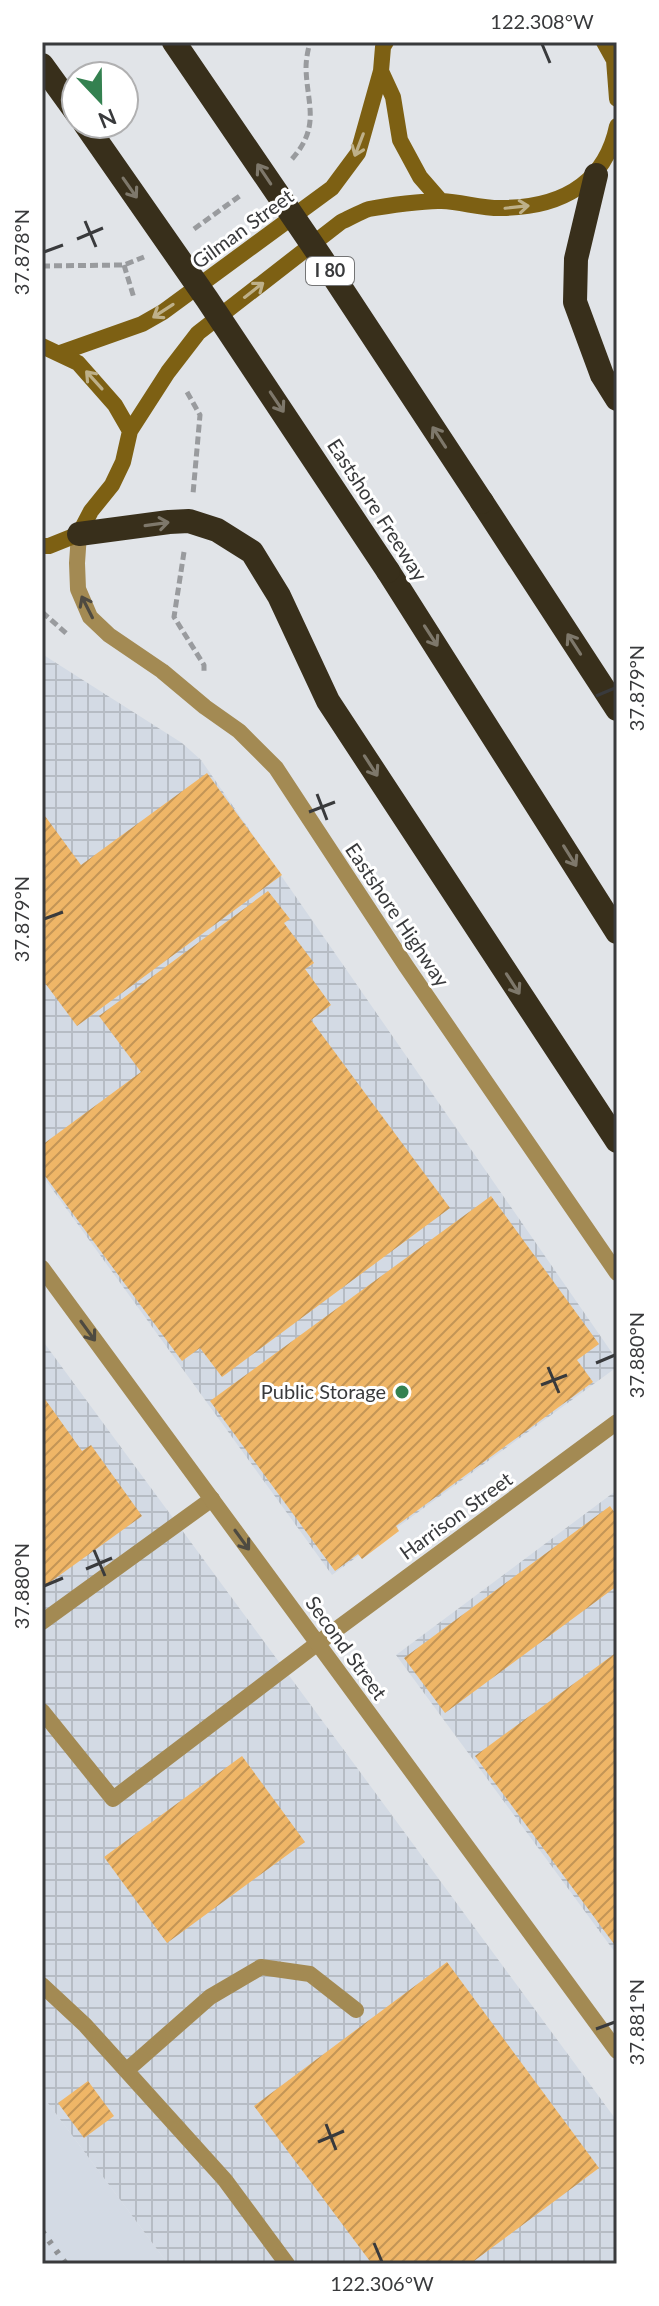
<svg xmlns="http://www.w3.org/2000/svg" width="659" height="2306" font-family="Lato,sans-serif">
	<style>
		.built { fill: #d3dae4 }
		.industrial { fill: url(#industrial-grid) }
		.building { fill: url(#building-hatch) }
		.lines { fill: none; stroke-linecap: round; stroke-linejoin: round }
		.path { stroke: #999b9e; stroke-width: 5; stroke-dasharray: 8 4; stroke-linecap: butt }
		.service { stroke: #a38a53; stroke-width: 16 }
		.minor { stroke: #a38a53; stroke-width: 16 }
		.tertiary { stroke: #a38a53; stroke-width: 16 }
		.secondary { stroke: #7d6013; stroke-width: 16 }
		.motorway { stroke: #382f1b; stroke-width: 24 }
		.rail { stroke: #8f9194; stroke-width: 6; stroke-dasharray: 4 8; stroke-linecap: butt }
		.motorway-bridge { stroke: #382f1b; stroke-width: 24 }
		.oneway { stroke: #beb089 }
		.oneway2 { stroke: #7e786b }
		.oneway3 { stroke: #4e4a41 }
		.ticks { fill: none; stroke: #393a3c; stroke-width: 3 }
		.poi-dot { fill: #348150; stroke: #fff; stroke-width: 3 }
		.labels { text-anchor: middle; stroke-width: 6; stroke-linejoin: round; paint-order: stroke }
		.shield { fill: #fff; stroke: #747576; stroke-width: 2 }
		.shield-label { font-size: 18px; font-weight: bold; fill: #393a3c }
		.street-label { font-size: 20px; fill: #393a3c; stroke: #fff }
		.poi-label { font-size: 20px; fill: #393a3c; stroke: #fff; text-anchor: end }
		.neatline { fill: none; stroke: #393a3c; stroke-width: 3 }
		.ticks-label { font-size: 20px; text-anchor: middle; fill: #393a3c }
	</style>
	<defs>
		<pattern id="industrial-grid" width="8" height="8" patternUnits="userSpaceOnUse" patternTransform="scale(2)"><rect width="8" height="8" fill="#d3dae4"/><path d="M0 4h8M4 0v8" fill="none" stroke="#b6bcc4"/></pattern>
		<pattern id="building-hatch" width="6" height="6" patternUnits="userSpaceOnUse" patternTransform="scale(2)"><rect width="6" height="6" fill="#efb667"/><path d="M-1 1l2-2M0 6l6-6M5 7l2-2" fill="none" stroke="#c39556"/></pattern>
	</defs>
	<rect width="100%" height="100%" fill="#e1e4e8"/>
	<path class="built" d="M42,2095L168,2264H42Z"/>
	<path class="industrial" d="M42,654L182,743L201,760L617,1360V1367L332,1575L42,1175Z
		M42,1340L617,2121V2264H168L42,2095Z
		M617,1490V1955L396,1655Z"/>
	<path class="building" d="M207,773L282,875L77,1026L42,979V812L81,865Z
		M268,891L290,919L284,923L314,963L305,969L331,1005L311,1020L450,1208L222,1377L200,1348L182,1361L42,1172V1145L141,1072L99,1016Z
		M491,1196L599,1344L577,1360L593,1382L396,1526L399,1531L362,1559L358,1554L335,1571L210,1401Z
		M42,1395L82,1451L91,1445L142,1516L42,1588Z
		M610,1506L617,1516V1586L445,1713L404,1658Z
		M617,1652V1948L475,1756Z
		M242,1756L305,1842L167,1943L104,1857Z
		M447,1962L599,2168L470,2264H372L254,2106Z
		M88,2081L114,2116L84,2138L58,2103Z"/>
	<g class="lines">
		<path class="path" d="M292,159C321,126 307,105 306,68C306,59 308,50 310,42
			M194,229L241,195
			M124,265L134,298
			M42,266L124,265L144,257
			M187,392L200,415L193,494
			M184,552L174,617L204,665V672
			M42,612L67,634"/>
		<path class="service" d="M42,1622L212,1499
			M42,1711L113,1799L318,1643
			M42,1985L85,2025L225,2180L287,2264
			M127,2070L210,1997L261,1967L310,1974L356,2010"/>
		<path class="minor" d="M42,1268L617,2051
			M318,1643L617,1422"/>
		<path class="tertiary" d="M79,534L77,563L78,589L90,617L109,635L162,671L205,707L239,731L276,768L406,966L617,1273"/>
		<path class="secondary" d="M604,42L614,60L617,99
			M381,71L393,97L400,140L420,177L440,200
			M42,346L78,363L115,405L130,431
			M60,353L142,324L163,312L332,188L358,153L381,71L383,47L386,42
			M42,546H49L79,534L91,511L112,485L123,462L130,431L168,372L198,333L341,222C350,218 360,212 369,209C385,206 427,200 442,201C463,202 483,209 503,208C560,207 605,184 617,126"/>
		<path class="motorway" d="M42,65L76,112
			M596,175L576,259L575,302L602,375L617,399
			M482,502L617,709
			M79,534L169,522L189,521L217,530L252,552L279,596L328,701L617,1141
			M388,571L617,932"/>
		<path class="rail" d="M42,2231L66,2264"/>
		<path class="motorway-bridge" d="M174,42L320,256L482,502
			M85,124L207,299L388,571"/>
	</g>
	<defs><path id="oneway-shaft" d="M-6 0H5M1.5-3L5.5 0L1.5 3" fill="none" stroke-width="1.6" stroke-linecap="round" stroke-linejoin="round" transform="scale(2)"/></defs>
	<g class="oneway">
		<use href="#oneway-shaft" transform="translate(359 145) rotate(111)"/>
		<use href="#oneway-shaft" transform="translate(517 207) rotate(-6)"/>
		<use href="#oneway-shaft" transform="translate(254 290) rotate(-38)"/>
		<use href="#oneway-shaft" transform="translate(163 311) rotate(147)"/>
		<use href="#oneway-shaft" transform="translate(94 380) rotate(-132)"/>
	</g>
	<g class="oneway2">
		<use href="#oneway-shaft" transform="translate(264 174) rotate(-124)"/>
		<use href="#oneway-shaft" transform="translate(130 188) rotate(55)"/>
		<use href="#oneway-shaft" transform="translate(277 402) rotate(56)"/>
		<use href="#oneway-shaft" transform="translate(439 437) rotate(-123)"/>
		<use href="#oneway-shaft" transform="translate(157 524) rotate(-8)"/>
		<use href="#oneway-shaft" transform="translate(431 636) rotate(57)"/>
		<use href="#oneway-shaft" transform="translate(574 644) rotate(-123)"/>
		<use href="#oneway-shaft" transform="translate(371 766) rotate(57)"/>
		<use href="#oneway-shaft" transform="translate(570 856) rotate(58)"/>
		<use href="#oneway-shaft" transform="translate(513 984) rotate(57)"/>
	</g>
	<g class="oneway3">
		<use href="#oneway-shaft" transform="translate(87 607) rotate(-117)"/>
		<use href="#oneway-shaft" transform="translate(88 1331) rotate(54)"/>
		<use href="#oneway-shaft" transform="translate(242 1540) rotate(54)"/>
	</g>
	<path class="ticks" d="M542,44L550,63M85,221L96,247M77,239L103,228M44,252L63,245M596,696L615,688M317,794L327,820M309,812L335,802M44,919L63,912M596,1363L615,1355M548,1367L559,1393M541,1385L567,1375M94,1550L105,1576M86,1569L112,1558M44,1586L63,1578M596,2029L615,2022M326,2124L336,2150M318,2142L344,2131M374,2243L382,2262"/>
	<circle class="poi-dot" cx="402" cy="1392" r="8"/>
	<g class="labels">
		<rect class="shield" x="306" y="257" width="48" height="28" rx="6"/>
		<g class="shield-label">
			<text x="330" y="277">I 80</text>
		</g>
		<g class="street-label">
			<text transform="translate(243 229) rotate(-36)" y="7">Gilman Street</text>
			<text transform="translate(377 510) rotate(57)" y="7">Eastshore Freeway</text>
			<text transform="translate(397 915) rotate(56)" y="7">Eastshore Highway</text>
			<text transform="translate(456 1516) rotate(-36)" y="7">Harrison Street</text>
			<text transform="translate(346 1648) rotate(54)" y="7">Second Street</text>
		</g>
		<g class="poi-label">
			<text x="386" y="1399">Public Storage</text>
		</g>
	</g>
	<rect width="659" height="2306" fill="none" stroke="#ffffff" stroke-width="88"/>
	<g transform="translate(100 100) rotate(158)"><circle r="38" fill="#ffffff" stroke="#b0b0b1" stroke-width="2"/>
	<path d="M0-6L14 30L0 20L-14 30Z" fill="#348150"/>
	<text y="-12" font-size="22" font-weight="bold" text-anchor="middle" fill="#393a3c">N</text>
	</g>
	<rect x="44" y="44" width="571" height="2218" class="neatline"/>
	<g class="ticks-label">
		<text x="542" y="29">122.308°W</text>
		<text transform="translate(22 252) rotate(-90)" y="7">37.878°N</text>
		<text transform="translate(637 688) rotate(-90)" y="7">37.879°N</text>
		<text transform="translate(22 919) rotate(-90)" y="7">37.879°N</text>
		<text transform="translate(637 1355) rotate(-90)" y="7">37.880°N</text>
		<text transform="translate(22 1586) rotate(-90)" y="7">37.880°N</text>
		<text transform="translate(637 2022) rotate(-90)" y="7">37.881°N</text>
		<text x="382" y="2291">122.306°W</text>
	</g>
</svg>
